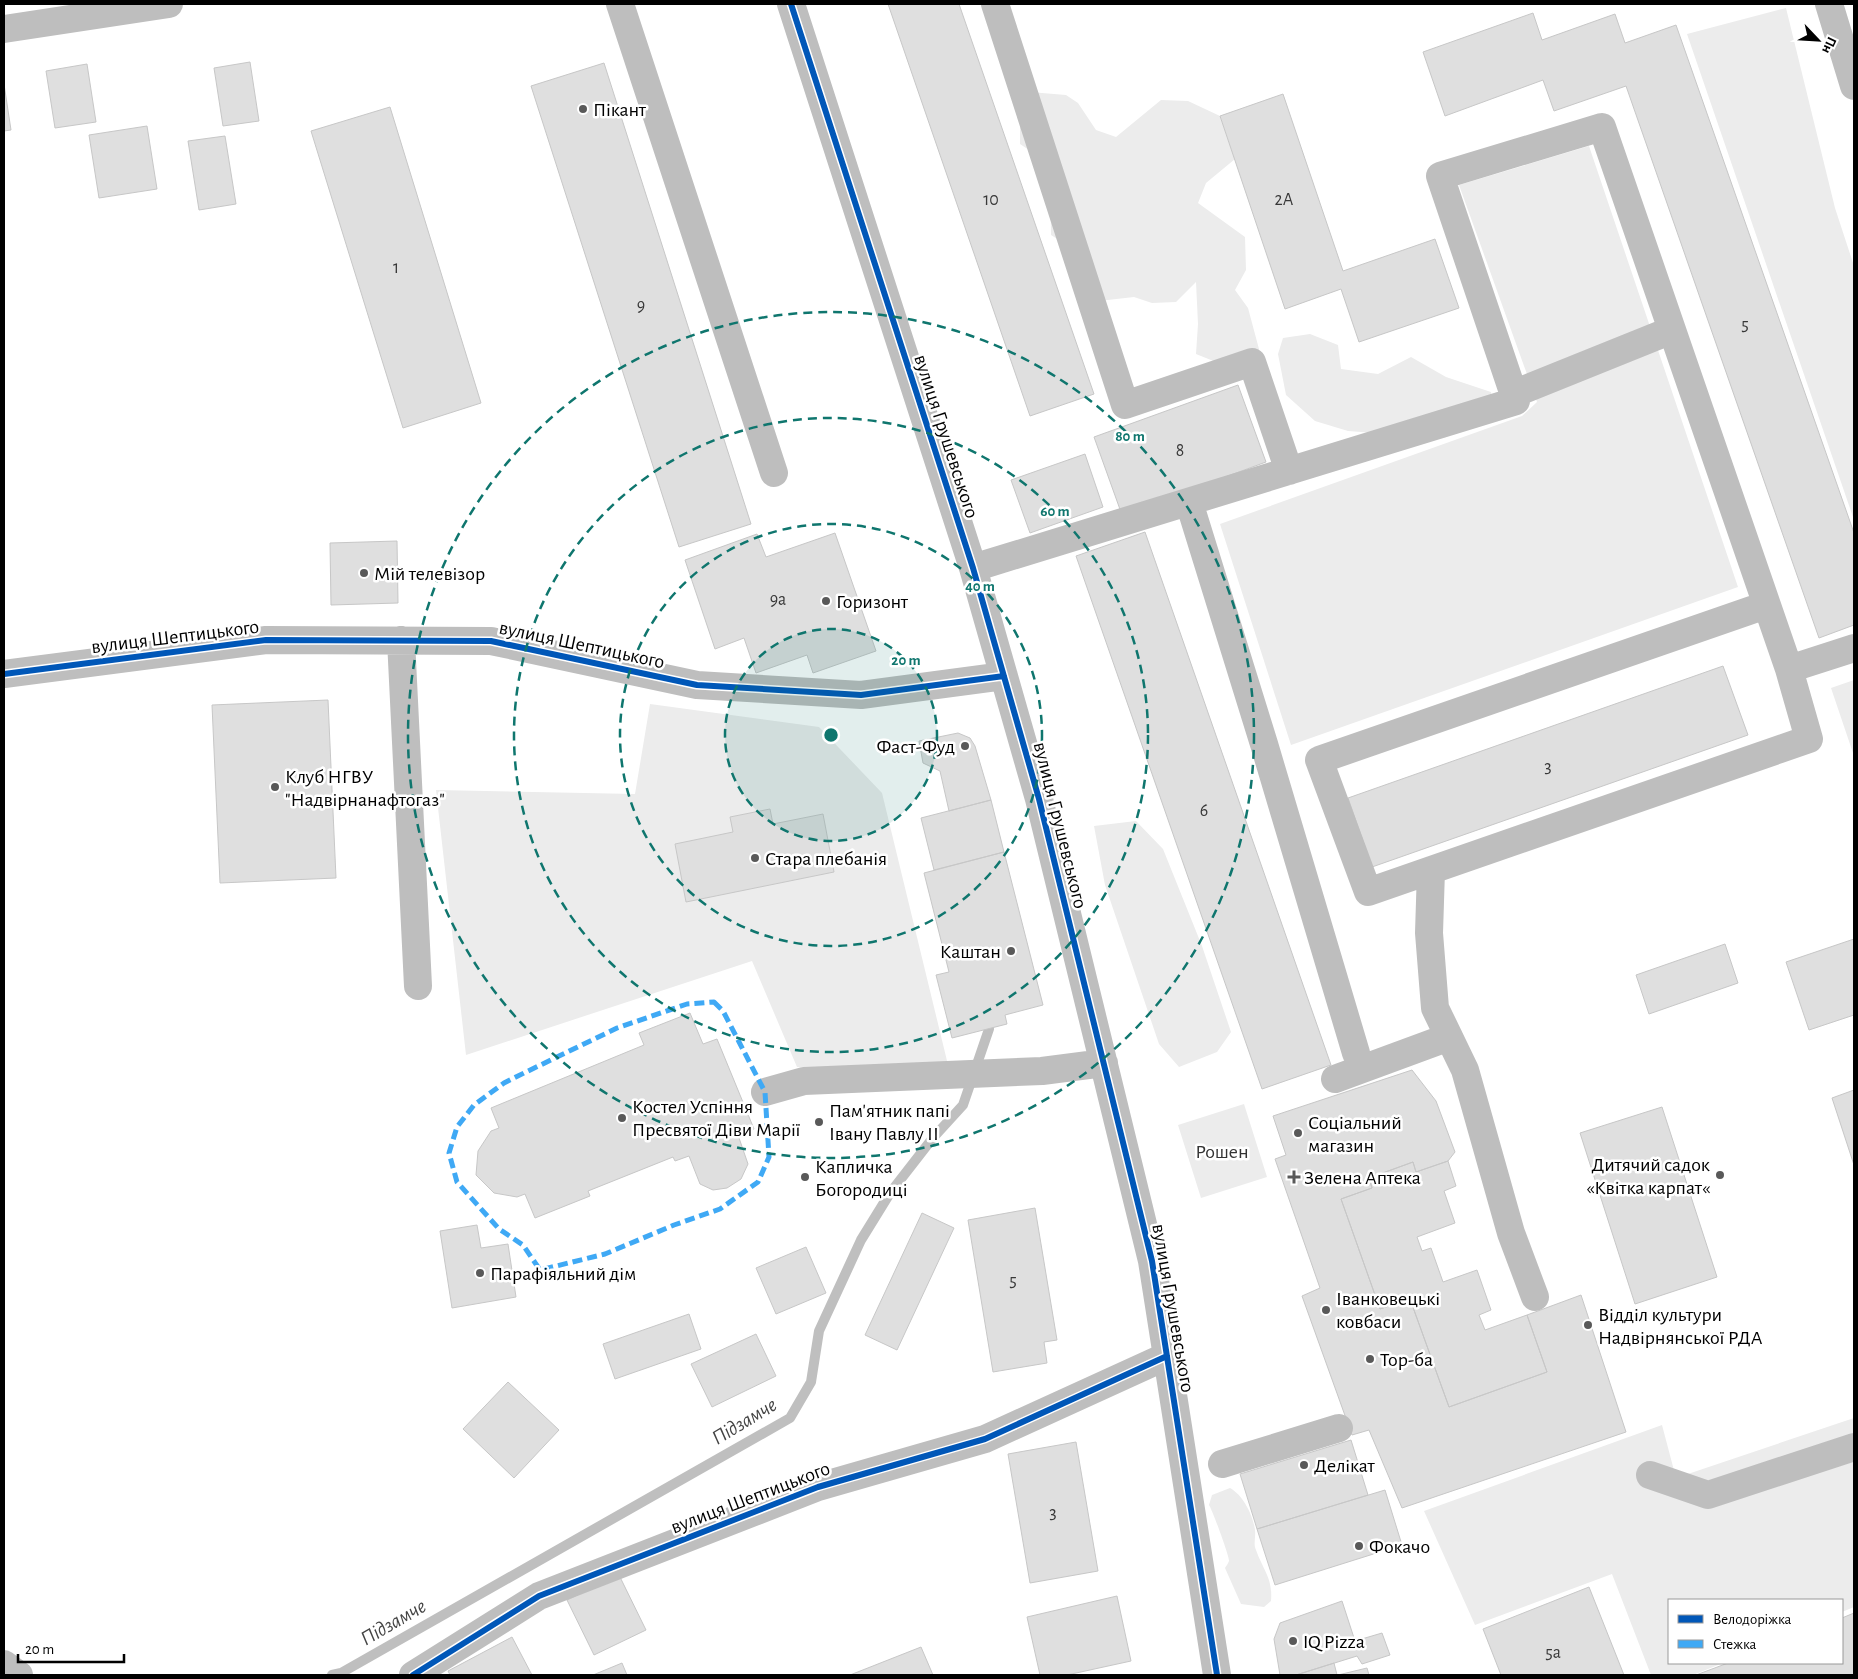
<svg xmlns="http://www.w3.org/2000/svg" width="1858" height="1679" font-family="'Alegreya Sans',sans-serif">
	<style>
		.green { fill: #ececec }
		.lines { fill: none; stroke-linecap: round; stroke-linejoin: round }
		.stream { stroke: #bfbfbf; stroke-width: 10 }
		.building { fill: #dfdfdf; stroke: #c7c7c7 }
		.minor { stroke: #bebebe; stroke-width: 28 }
		.quiet { stroke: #3fa9f5; stroke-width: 5; stroke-dasharray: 10 5; stroke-linecap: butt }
		.cycleway-casing { stroke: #fff; stroke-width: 9 }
		.cycleway { stroke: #0057b8; stroke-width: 6 }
		.ring { fill: none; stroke: #0f766e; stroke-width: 2.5; stroke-dasharray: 9 6 }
		.poi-dot { fill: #595959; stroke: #fff; stroke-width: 2 }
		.labels { text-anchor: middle; stroke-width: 5; stroke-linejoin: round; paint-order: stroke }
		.number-label { font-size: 18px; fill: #383838 }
		.poi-label { font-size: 20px; fill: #000; stroke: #fff; text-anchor: start }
		.street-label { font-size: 20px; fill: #000; stroke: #fff }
		.park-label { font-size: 20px; fill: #333; stroke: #fff }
		.water-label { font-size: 21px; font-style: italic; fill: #444; stroke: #fff }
		.centre { fill: #0f766e; stroke: #fff; stroke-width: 2.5 }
		.ring-label { font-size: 15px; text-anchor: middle; font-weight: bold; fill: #0f766e; stroke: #fff; stroke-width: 5; stroke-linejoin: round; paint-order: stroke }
	</style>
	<rect width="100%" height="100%" fill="#fff"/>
	<path class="green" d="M1786,8L1835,208L1854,266V520L1687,34Z
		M1030,92L1066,95L1078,103L1096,130L1116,137L1161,100L1188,101L1220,116L1235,159L1206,183L1198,203L1245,237L1246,270L1235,290L1248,308L1263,364L1241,372L1196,354L1198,324L1196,282L1176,302L1152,303L1134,297L1099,301L1078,252L1051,235L1050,164L1020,144V118Z
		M1589,146L1738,587L1291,745L1220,524L1522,416L1537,402L1459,185Z
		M1310,334L1338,345L1341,369L1378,374L1411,357L1446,377L1491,392L1494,419L1443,438L1348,431L1315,421L1286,395L1278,354L1283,338Z
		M1854,680V756L1831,688Z
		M650,704L819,727L882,793L949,1069L797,1067L752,961L466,1055L436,790L635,794Z
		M1136,821L1163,849L1202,946L1231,1032L1217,1052L1179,1067L1159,1044L1105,885L1094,826Z
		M1244,1104L1267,1177L1201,1198L1178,1125Z
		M1854,1418V1607L1842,1612V1600H1669V1663H1723L1693,1675H1651L1612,1574L1475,1625L1424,1511L1662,1425L1676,1478Z
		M1230,1488C1243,1495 1253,1515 1255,1530C1256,1537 1253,1544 1256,1550C1263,1570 1273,1578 1271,1601L1264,1607L1241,1604L1225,1568C1226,1566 1228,1564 1229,1561C1230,1558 1212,1509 1209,1505L1212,1495Z"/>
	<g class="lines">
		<path class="stream" d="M332,1675L341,1673L790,1418L811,1382L819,1331L861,1240L890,1193L932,1139L963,1105L989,1029"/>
	</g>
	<path class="building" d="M888,4H959L1094,394L1030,416Z
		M1533,13L1542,40L1615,14L1625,43L1676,25L1854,533V625L1819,638L1626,86L1554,111L1543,80L1445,116L1423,52Z
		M250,62L259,121L223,126L214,68Z
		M604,63L751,524L679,547L531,86Z
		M87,64L96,122L55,128L46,71Z
		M4,84L11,130L4,131Z
		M1283,94L1343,271L1435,239L1459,308L1359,342L1341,289L1285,309L1220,116Z
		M390,107L481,403L403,428L311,131Z
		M147,126L157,189L99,198L89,135Z
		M225,136L236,204L199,210L188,141Z
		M1238,385L1266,462L1122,515L1094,437Z
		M1085,454L1103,507L1030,533L1011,480Z
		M1145,532L1331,1065L1262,1089L1076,556Z
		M835,533L876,651L813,673L807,655L756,673L744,638L715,649L685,560L757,534L766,557Z
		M397,541L398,603L331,605L330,543Z
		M1723,666L1748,735L1372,867L1348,798Z
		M328,700L336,878L220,883L212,705Z
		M958,733L970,738L975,746L991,800L949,811L940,771L923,763L919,741Z
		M991,800L1004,852L934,870L921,818Z
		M770,809L773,824L823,814L834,872L686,902L675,844L733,832L730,817Z
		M1004,852L1043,1005L1005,1015L1007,1024L952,1038L936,975L949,972L924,873Z
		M1854,939V1015L1809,1030L1786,962Z
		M1725,944L1738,983L1649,1014L1636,975Z
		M690,1013L703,1044L717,1039L754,1129L738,1135L748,1164L741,1179L727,1188L713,1190L700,1184L689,1156L675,1161L673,1157L588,1191L590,1196L535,1218L525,1194L517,1197L494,1193L476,1175L478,1151L491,1131L499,1128L491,1108L644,1045L639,1033Z
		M1412,1070L1436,1101L1455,1152L1448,1161L1416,1172L1413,1162L1369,1178L1372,1188L1341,1199L1380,1309L1410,1299L1449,1407L1547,1372L1527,1315L1581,1295L1626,1432L1402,1508L1369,1430L1352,1435L1302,1296L1320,1288L1275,1159L1286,1155L1273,1116Z
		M1854,1090V1165L1832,1098Z
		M1662,1107L1717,1277L1635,1304L1580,1133Z
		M1448,1161L1456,1186L1444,1191L1455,1223L1417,1237L1422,1251L1431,1248L1443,1282L1477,1270L1491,1310L1479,1315L1485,1330L1527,1315L1547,1372L1449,1407L1410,1299L1380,1309L1341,1199L1372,1188L1369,1178L1413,1162L1416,1172Z
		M1035,1208L1057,1340L1044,1342L1047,1363L993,1372L968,1220Z
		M922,1213L954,1228L897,1350L865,1335Z
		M477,1225L481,1248L508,1244L516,1297L452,1308L440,1231Z
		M806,1247L826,1293L776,1314L756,1268Z
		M689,1314L701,1349L615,1379L603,1344Z
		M756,1334L776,1376L712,1407L691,1364Z
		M508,1382L559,1430L514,1478L463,1429Z
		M1351,1440L1368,1495L1257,1529L1240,1474Z
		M1076,1442L1098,1571L1030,1583L1008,1454Z
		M1385,1490L1402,1545L1275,1585L1257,1529Z
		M619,1575L646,1630L594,1655L567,1600Z
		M1589,1587L1624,1675H1501L1483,1629Z
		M1117,1596L1131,1661L1067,1675H1040L1027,1617Z
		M1342,1601L1355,1641L1382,1633L1390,1655L1362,1664L1357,1656L1296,1675H1280L1274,1639L1280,1623Z
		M1854,1613V1675H1696L1728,1663H1842V1618Z
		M512,1637L532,1675H450L448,1671Z
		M921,1647L933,1675H850Z
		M622,1663L627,1675H593Z
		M1334,1663L1337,1675H1296Z
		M1367,1668L1369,1675H1338Z"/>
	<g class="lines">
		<path class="minor" d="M620,4L774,473
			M791,4L973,568L1039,799L1152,1261L1217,1675
			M995,4L1125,405L1252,362L1289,471
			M1829,4L1854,86
			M4,29L169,4
			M1513,394L1672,330
			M1189,502L1264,744L1356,1053
			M973,568L1516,401L1440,176L1602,127L1789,669L1809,739L1368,892L1319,760L1766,605
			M401,640L418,986
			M1789,669L1854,648
			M4,674L266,640L491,641L697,685L861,695L1004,676
			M1431,870L1429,933L1435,1008L1465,1070L1511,1233L1535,1297
			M1335,1079L1449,1037
			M765,1092L804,1081L1042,1071L1104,1063
			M1222,1464L1339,1428
			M1650,1475L1708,1495L1854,1447
			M4,1664L19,1675
			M413,1675L539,1596L818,1487L985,1439L1167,1356"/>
		<path class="quiet" d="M714,1002L723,1011L765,1092L769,1157L758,1182L720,1209L674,1225L605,1254L540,1270L523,1245L499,1229L457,1182L449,1153L457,1127L474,1105L504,1083L524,1073L617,1028L687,1004Z"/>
		<g class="cycleway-casing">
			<path id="cycleway" d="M791,4L973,568L1039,799L1152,1261L1217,1675
				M4,674L266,640L491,641L697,685L861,695L1004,676
				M413,1675L539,1596L818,1487L985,1439L1167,1356"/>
		</g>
		<use href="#cycleway" class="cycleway"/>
	</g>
	<circle cx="831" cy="735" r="106" fill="#0f766e" fill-opacity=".12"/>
	<g class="ring">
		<circle cx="831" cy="735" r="106"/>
		<circle cx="831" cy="735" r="211"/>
		<circle cx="831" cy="735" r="317"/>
		<circle cx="831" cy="735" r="423"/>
	</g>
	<g class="poi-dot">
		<circle cx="583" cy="109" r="5"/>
		<circle cx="364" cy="573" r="5"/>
		<circle cx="826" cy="601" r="5"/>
		<circle cx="965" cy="746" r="5"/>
		<circle cx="275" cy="787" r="5"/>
		<circle cx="755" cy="858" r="5"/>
		<circle cx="1011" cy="951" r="5"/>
		<circle cx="622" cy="1118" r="5"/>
		<circle cx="819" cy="1122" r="5"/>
		<circle cx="1298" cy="1133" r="5"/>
		<circle cx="1720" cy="1175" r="5"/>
		<circle cx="805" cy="1177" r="5"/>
		<path d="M1291.5 1169.5h5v5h5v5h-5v5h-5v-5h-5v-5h5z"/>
		<circle cx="480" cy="1273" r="5"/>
		<circle cx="1326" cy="1310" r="5"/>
		<circle cx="1588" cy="1325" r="5"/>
		<circle cx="1370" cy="1359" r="5"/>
		<circle cx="1304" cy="1465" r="5"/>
		<circle cx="1359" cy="1546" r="5"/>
		<circle cx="1293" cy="1641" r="5"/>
	</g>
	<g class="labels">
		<g class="number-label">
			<text x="991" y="205">10</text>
			<text x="1284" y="205">2А</text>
			<text x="396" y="273">1</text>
			<text x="641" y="311">9</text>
			<text x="1745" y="330">5</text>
			<text x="1180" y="456">8</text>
			<text x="778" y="605">9а</text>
			<text x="1548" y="772">3</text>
			<text x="1204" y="816">6</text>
			<text x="1013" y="1286">5</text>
			<text x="1053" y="1518">3</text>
			<text x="1553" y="1658">5а</text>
		</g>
		<g class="poi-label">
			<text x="593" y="116">Пікант</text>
			<text x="374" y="580">Мій телевізор</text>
			<text x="836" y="608">Горизонт</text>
			<text x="955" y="753" text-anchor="end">Фаст-Фуд</text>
			<text x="285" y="783">Клуб НГВУ<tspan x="285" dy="23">"Надвірнанафтогаз"</tspan></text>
			<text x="765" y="865">Стара плебанія</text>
			<text x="1001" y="958" text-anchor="end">Каштан</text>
			<text x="632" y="1113">Костел Успіння<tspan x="632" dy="23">Пресвятої Діви Марії</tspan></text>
			<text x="829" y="1117">Пам'ятник папі<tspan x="829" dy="23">Івану Павлу ІІ</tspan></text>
			<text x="1308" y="1129">Соціальний<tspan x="1308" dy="23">магазин</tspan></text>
			<text x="1710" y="1171" text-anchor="end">Дитячий садок<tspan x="1710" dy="23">«Квітка карпат«</tspan></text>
			<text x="815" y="1173">Капличка<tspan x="815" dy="23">Богородиці</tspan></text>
			<text x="1304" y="1184">Зелена Аптека</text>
			<text x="490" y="1280">Парафіяльний дім</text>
			<text x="1336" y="1305">Іванковецькі<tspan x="1336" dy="23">ковбаси</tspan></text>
			<text x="1598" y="1321">Відділ культури<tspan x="1598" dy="23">Надвірнянської РДА</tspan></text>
			<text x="1380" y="1366">Тор-ба</text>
			<text x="1314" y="1472">Делікат</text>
			<text x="1369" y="1553">Фокачо</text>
			<text x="1303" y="1648">IQ Pizza</text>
		</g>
		<g class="street-label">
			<text transform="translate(947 436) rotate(72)" y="7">вулиця Грушевського</text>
			<text transform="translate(175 636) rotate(-7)" y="7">вулиця Шептицького</text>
			<text transform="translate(582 644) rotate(12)" y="7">вулиця Шептицького</text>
			<text transform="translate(1061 825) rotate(76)" y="7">вулиця Грушевського</text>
			<text transform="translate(1174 1308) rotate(80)" y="7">вулиця Грушевського</text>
			<text transform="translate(750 1497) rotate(-21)" y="7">вулиця Шептицького</text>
		</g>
		<g class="park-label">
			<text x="1222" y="1158">Рошен</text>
		</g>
		<g class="water-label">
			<text transform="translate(744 1421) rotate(-31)" y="7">Підзамче</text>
			<text transform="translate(393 1622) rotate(-30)" y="7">Підзамче</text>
		</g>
	</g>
	<circle cx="831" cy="735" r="8" class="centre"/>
	<g class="ring-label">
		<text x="1130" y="441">80 m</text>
		<text x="1055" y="516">60 m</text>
		<text x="980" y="591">40 m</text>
		<text x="906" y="665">20 m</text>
	</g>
	<rect width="1858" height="1679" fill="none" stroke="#000000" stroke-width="10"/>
	<rect x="1668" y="1599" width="175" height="65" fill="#ffffff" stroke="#999999"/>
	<rect x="1678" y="1615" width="25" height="8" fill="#0057b8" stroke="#999999"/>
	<text x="1713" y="1624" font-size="15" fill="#000000">Велодоріжка</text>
	<rect x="1678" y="1640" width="25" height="8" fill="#3fa9f5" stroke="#999999"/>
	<text x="1713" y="1649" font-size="15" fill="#000000">Стежка</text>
	<g transform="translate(1818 40) rotate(115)" stroke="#ffffff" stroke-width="4" paint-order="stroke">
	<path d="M0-4L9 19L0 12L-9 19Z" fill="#000000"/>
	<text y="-8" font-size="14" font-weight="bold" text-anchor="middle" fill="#000000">Пн</text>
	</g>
	<path d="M18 1654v8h106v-8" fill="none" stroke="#000000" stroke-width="2.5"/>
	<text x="25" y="1654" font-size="15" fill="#000000" stroke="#ffffff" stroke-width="4" paint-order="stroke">20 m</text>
</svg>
